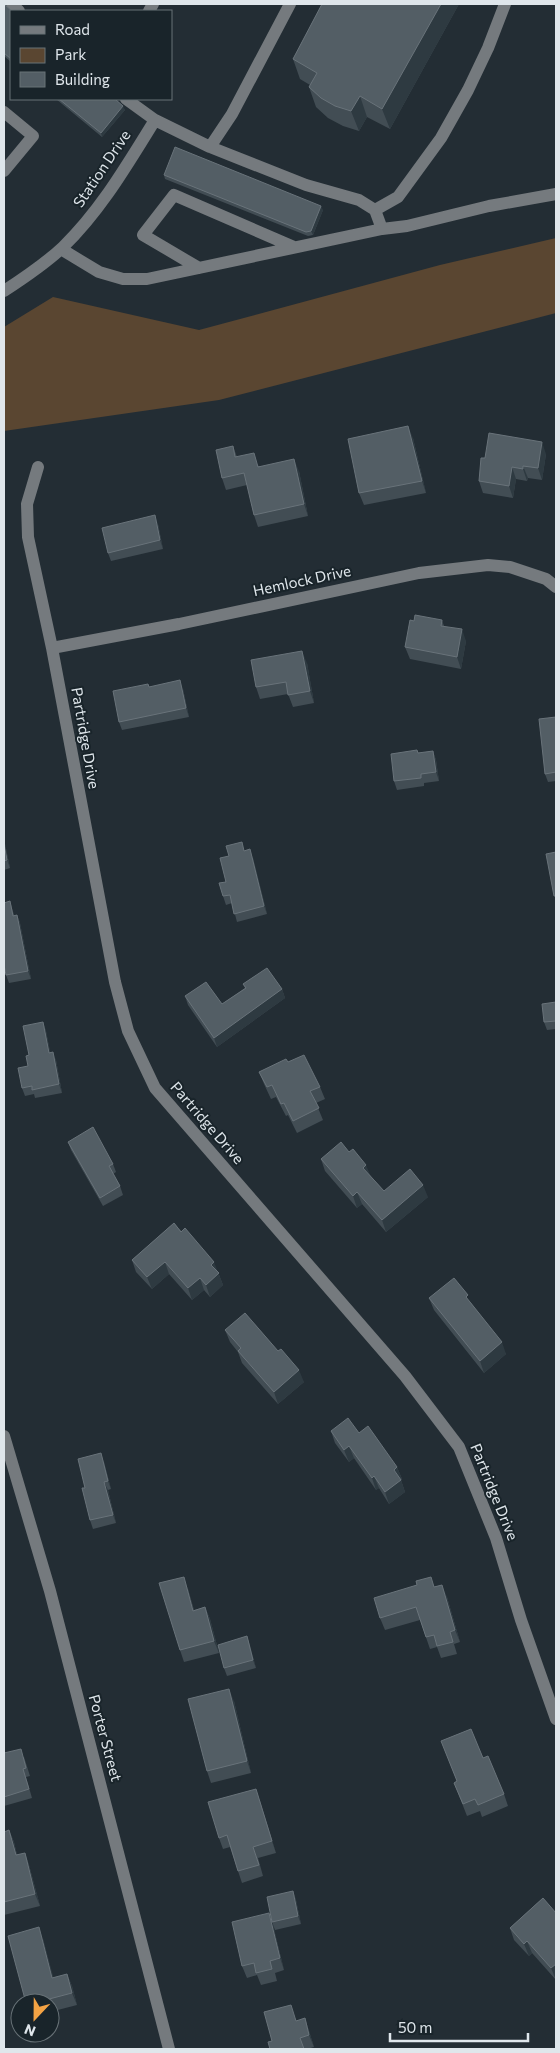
<svg xmlns="http://www.w3.org/2000/svg" width="560" height="2053" font-family="Commissioner,sans-serif">
	<style>
		.green { fill: #5a4631 }
		.lines { fill: none; stroke-linecap: round; stroke-linejoin: round }
		.minor { stroke: #757a7e; stroke-width: 12 }
		.wall { fill: #424d54 }
		.shaded-wall { fill: #2e3a41 }
		.building { fill: #535e65; stroke: #69737a }
		.labels { text-anchor: middle; stroke-width: 4; stroke-linejoin: round; paint-order: stroke }
		.street-label { font-size: 15px; fill: #dfe6eb; stroke: #19242a }
	</style>
	<rect width="100%" height="100%" fill="#232d34"/>
	<path class="green" d="M556,238V313L219,400L4,431V327L53,297L199,330L440,265Z"/>
	<g class="lines">
		<path class="minor" d="M12,4L19,11
			M149,11L153,4
			M126,99L155,120L210,147L306,185L359,200L375,210L398,197L441,138L468,90L488,48L505,4
			M4,112L33,136L4,171
			M210,147L232,114L290,4
			M382,229L407,226L489,206L556,194
			M61,249L99,272L123,279H147L382,229L375,210
			M199,268L143,235L174,195L294,247
			M4,291C24,278 45,264 63,247C101,210 127,165 155,120
			M38,467L27,504L28,537L52,648L115,982L128,1031L155,1088L405,1376L459,1447L496,1538L521,1620L556,1719
			M52,648L179,624L419,573L488,565L510,567L546,579L556,587
			M4,1436L50,1591L169,2049"/>
	</g>
	<path class="wall" d="M4,4L11,11V62L4,56Z
		M322,4H459L390,129L367,117L359,131L343,126L328,118L316,107L309,87L310,85L300,79L293,59Z
		M56,99H115L125,110L102,137Z
		M164,175L323,210L313,235L308,236L165,179Z
		M413,438L426,493L364,505L359,493Z
		M233,446L237,457L259,466L299,471L308,516L258,527L254,515L247,485L226,490L222,478Z
		M546,454L542,480L528,478L527,481L516,479L513,498L483,493L479,481L485,458Z
		M158,524L163,549L111,561L108,553Z
		M442,620L444,626L466,641L461,669L410,659L405,647L414,621Z
		M307,663L314,703L293,707L288,694L260,699L256,687Z
		M149,687L183,689L189,717L122,730L119,722Z
		M556,717V781L548,782L545,774Z
		M433,751L436,760L439,781L424,783V786L397,790L394,781Z
		M4,839L10,868L4,870Z
		M245,851L253,858L267,914L237,922L232,903L226,905L223,896L229,856Z
		M10,901L14,915H17L20,923L31,979L9,983L6,975Z
		M243,984L282,989L285,998L217,1047L188,1005L185,996L222,1004L245,988Z
		M556,1002V1029L547,1030L544,1022Z
		M43,1022L46,1031L50,1052L56,1060L62,1093L35,1098L34,1094L25,1096L22,1088L28,1066L29,1055Z
		M288,1062L320,1087L325,1099L316,1103L323,1120L297,1133L288,1115L286,1116L276,1097L271,1099L264,1084L259,1072Z
		M68,1142L113,1164L116,1172L113,1174L120,1186L123,1195L103,1206L71,1150Z
		M349,1152L384,1191L428,1197L386,1232L362,1204L357,1208L325,1171L321,1159Z
		M174,1223L218,1272L223,1285L210,1297L204,1290L192,1300L169,1274L152,1289L136,1272L132,1260Z
		M429,1298L471,1303L506,1354L484,1373L434,1310Z
		M225,1330L304,1382L278,1404L242,1363L238,1352L230,1342Z
		M331,1431L359,1433L397,1467L402,1479L401,1480L405,1492L389,1504L379,1488L376,1490L354,1458L349,1462L335,1443Z
		M104,1462L111,1489L108,1490L116,1523L93,1529L90,1520L85,1488Z
		M435,1587L447,1597L460,1642L454,1644L457,1654L441,1658L437,1647L430,1649L420,1620L385,1630L380,1618Z
		M188,1589L194,1610L205,1607L210,1619L219,1653L184,1662L180,1650Z
		M247,1636L256,1668L227,1676L224,1668Z
		M234,1701L251,1773L211,1783L207,1771Z
		M441,1741L483,1758L504,1794L508,1806L482,1817L480,1811L467,1816L454,1783L457,1781Z
		M4,1753L24,1757L30,1776L26,1777L32,1798L4,1806Z
		M260,1801L276,1853L258,1858L263,1876L242,1883L230,1847L223,1849L219,1838Z
		M9,1830L14,1842L17,1855L25,1853L29,1865L40,1906L4,1915V1832Z
		M293,1891L296,1900L301,1924L275,1930L272,1922Z
		M543,1898L556,1980L532,1953L529,1956L514,1940L510,1928Z
		M273,1925L284,1970L275,1973L277,1981L261,1985L257,1975L247,1978L242,1966Z
		M43,1939L53,1978L67,1974L72,1986L77,2005L50,2012V2003H26Z
		M305,2018L309,2031L314,2047L307,2049H270L272,2041L297,2021Z"/>
	<path class="shaded-wall" d="M441,4H459L390,129L382,109Z
		M360,96L367,117L359,131L351,111Z
		M123,106L125,110L102,137L101,133Z
		M321,206L323,210L313,235L311,231Z
		M408,426L413,438L426,493L422,481Z
		M542,442L546,454L542,480L538,468Z
		M294,459L299,471L308,516L304,504Z
		M523,466L528,478L527,481L523,469Z
		M512,467L516,479L513,498L509,486Z
		M155,515L158,524L163,549L160,540Z
		M462,629L466,641L461,669L457,657Z
		M302,651L307,663L314,703L310,691Z
		M180,680L183,689L189,717L186,708Z
		M433,751L436,760L439,781L436,772Z
		M4,839L10,868L7,860L4,844Z
		M250,849L253,858L267,914L264,906Z
		M17,915L20,923L31,979L28,971Z
		M282,989L285,998L217,1047L214,1038Z
		M43,1022L46,1031L52,1061L49,1053Z
		M53,1052L56,1060L62,1093L59,1084Z
		M366,1165L371,1177L363,1168Z
		M423,1185L428,1197L386,1232L382,1220Z
		M357,1192L362,1204L357,1208L353,1196Z
		M165,1262L169,1274L152,1289L147,1277Z
		M214,1262L223,1285L210,1297L206,1285L211,1265Z
		M200,1278L204,1290L192,1300L188,1288Z
		M502,1342L506,1354L484,1373L480,1361Z
		M299,1370L304,1382L278,1404L274,1392Z
		M349,1446L354,1458L349,1462L344,1450Z
		M101,1453L104,1462L111,1489L108,1481Z
		M397,1467L402,1479L398,1482L394,1470Z
		M374,1476L379,1488L376,1490L372,1478Z
		M401,1480L405,1492L389,1504L385,1492Z
		M104,1482L108,1490L116,1523L113,1515Z
		M184,1577L188,1589L197,1623L193,1611Z
		M442,1585L447,1597L460,1642L455,1630Z
		M205,1607L210,1619L219,1653L214,1641Z
		M247,1636L250,1645L256,1668L253,1660Z
		M229,1689L234,1701L251,1773L247,1761Z
		M256,1789L260,1801L276,1853L272,1841Z
		M9,1830L14,1842L20,1867L16,1855Z
		M25,1853L29,1865L40,1906L35,1894Z
		M293,1891L296,1900L301,1924L298,1916Z
		M269,1913L273,1925L284,1970L280,1958Z
		M39,1927L43,1939L57,1990L52,1978Z
		M527,1941L532,1953L529,1956L524,1944Z
		M556,1964V1980L551,1968Z
		M67,1974L72,1986L77,2005L72,1993Z
		M305,2018L309,2031L314,2047L309,2035Z"/>
	<path class="building" d="M4,4L5,5L12,11H11V59L4,53Z
		M322,4H441L382,109L360,96L351,111L335,106L321,98L309,87L317,73L293,59Z
		M59,99H115L123,106L101,133Z
		M175,147L321,206L311,231L306,232L164,175Z
		M408,426L422,481L359,493L348,439Z
		M489,433L542,442L538,468L523,466V469L512,467L509,486L479,481L481,458H485Z
		M233,446L235,457L254,453L258,467L294,459L304,504L254,515L244,473L222,478L216,450Z
		M155,515L160,540L108,553L102,528Z
		M415,615L442,620L441,626L462,629L457,657L405,647L410,620L414,621Z
		M302,651L310,691L288,695L286,682L256,687L251,660Z
		M180,680L186,708L119,722L113,691L148,684L149,687Z
		M556,717V772L545,774L539,719Z
		M417,750L418,753L433,751L436,772L421,774V778L394,781L391,754Z
		M242,842L244,851L250,849L264,906L234,914L230,895L223,896L219,883L226,882L220,858L229,856L226,846Z
		M4,844L7,860L4,861Z
		M556,852V897V896H554L546,854Z
		M10,901L13,916L17,915L28,971L6,975L4,965V903Z
		M267,968L282,989L214,1038L185,996L206,982L222,1004L246,988L243,984Z
		M556,1002V1021L544,1022L542,1004Z
		M43,1022L49,1053L53,1052L59,1084L32,1090V1086L22,1088L18,1068L28,1066L26,1056L29,1055L23,1026Z
		M304,1055L320,1087L310,1091L319,1108L293,1121L284,1103L281,1104L272,1085L267,1087L259,1072L286,1059L288,1062Z
		M93,1127L113,1164L109,1166L120,1186L100,1198L68,1142Z
		M341,1142L349,1152L353,1149L366,1165L363,1168L384,1191L410,1169L423,1185L382,1220L357,1192L353,1196L321,1159Z
		M174,1223L181,1232L185,1228L214,1262L211,1265L219,1273L206,1285L200,1278L188,1288L165,1262L147,1277L132,1260Z
		M454,1278L468,1295L466,1297L502,1342L480,1361L429,1298Z
		M245,1313L278,1351L281,1349L299,1370L274,1392L238,1351L241,1348L225,1330Z
		M348,1418L359,1433L368,1426L397,1467L394,1470L401,1480L385,1492L374,1476L372,1478L349,1446L344,1450L331,1431Z
		M101,1453L108,1481L104,1482L113,1515L90,1520L82,1488H85L78,1459Z
		M184,1577L193,1611L205,1607L214,1641L180,1650L159,1583Z
		M431,1577L434,1587L442,1585L455,1630L450,1632L453,1642L437,1646L434,1635L426,1637L416,1607L380,1618L374,1598L417,1585L416,1581Z
		M247,1636L253,1660L224,1668L218,1645Z
		M229,1689L247,1761L207,1771L188,1699Z
		M471,1729L483,1758L488,1756L504,1794L478,1805L475,1799L463,1804L454,1783L457,1781L441,1741Z
		M21,1749L26,1768L23,1769L29,1789L4,1797V1753Z
		M256,1789L272,1841L253,1847L259,1865L238,1871L227,1835L219,1838L208,1802Z
		M9,1830L16,1855L25,1853L35,1894L4,1902V1832Z
		M293,1891L298,1916L272,1922L267,1897Z
		M543,1898L556,1913V1964L551,1968L527,1941L524,1944L510,1928Z
		M269,1913L280,1958L270,1961L272,1969L256,1973L254,1963L242,1966L232,1922Z
		M39,1927L52,1978L67,1974L72,1993L34,2003H26L8,1936Z
		M291,2005L296,2021L305,2018L309,2035L300,2038L304,2049H270L268,2042L272,2041L264,2012Z"/>
	<g class="labels">
		<g class="street-label">
			<text transform="translate(102 169) rotate(-56)" y="5">Station Drive</text>
			<text transform="translate(302 581) rotate(-12)" y="5">Hemlock Drive</text>
			<text transform="translate(85 738) rotate(80)" y="5">Partridge Drive</text>
			<text transform="translate(207 1123) rotate(49)" y="5">Partridge Drive</text>
			<text transform="translate(494 1492) rotate(68)" y="5">Partridge Drive</text>
			<text transform="translate(105 1738) rotate(75)" y="5">Porter Street</text>
		</g>
	</g>
	<rect width="560" height="2053" fill="none" stroke="#dfe6eb" stroke-width="10"/>
	<rect x="10" y="10" width="162" height="90" fill="#19242a" stroke="#687277"/>
	<rect x="20" y="26" width="25" height="8" fill="#757a7e" stroke="#687277"/>
	<text x="55" y="35" font-size="15" fill="#dfe6eb">Road</text>
	<rect x="20" y="48" width="25" height="15" fill="#5a4631" stroke="#687277"/>
	<text x="55" y="60" font-size="15" fill="#dfe6eb">Park</text>
	<rect x="20" y="72" width="25" height="15" fill="#535e65" stroke="#687277"/>
	<text x="55" y="85" font-size="15" fill="#dfe6eb">Building</text>
	<g transform="translate(35 2018) rotate(202)"><circle r="24" fill="#19242a" stroke="#687277"/>
	<path d="M0-4L9 19L0 12L-9 19Z" fill="#f4a344"/>
	<text y="-8" font-size="14" font-weight="bold" text-anchor="middle" fill="#dfe6eb">N</text>
	</g>
	<path d="M390 2033v8h138v-8" fill="none" stroke="#dfe6eb" stroke-width="2.5"/>
	<text x="398" y="2033" font-size="15" fill="#dfe6eb" stroke="#19242a" stroke-width="4" paint-order="stroke">50 m</text>
</svg>
